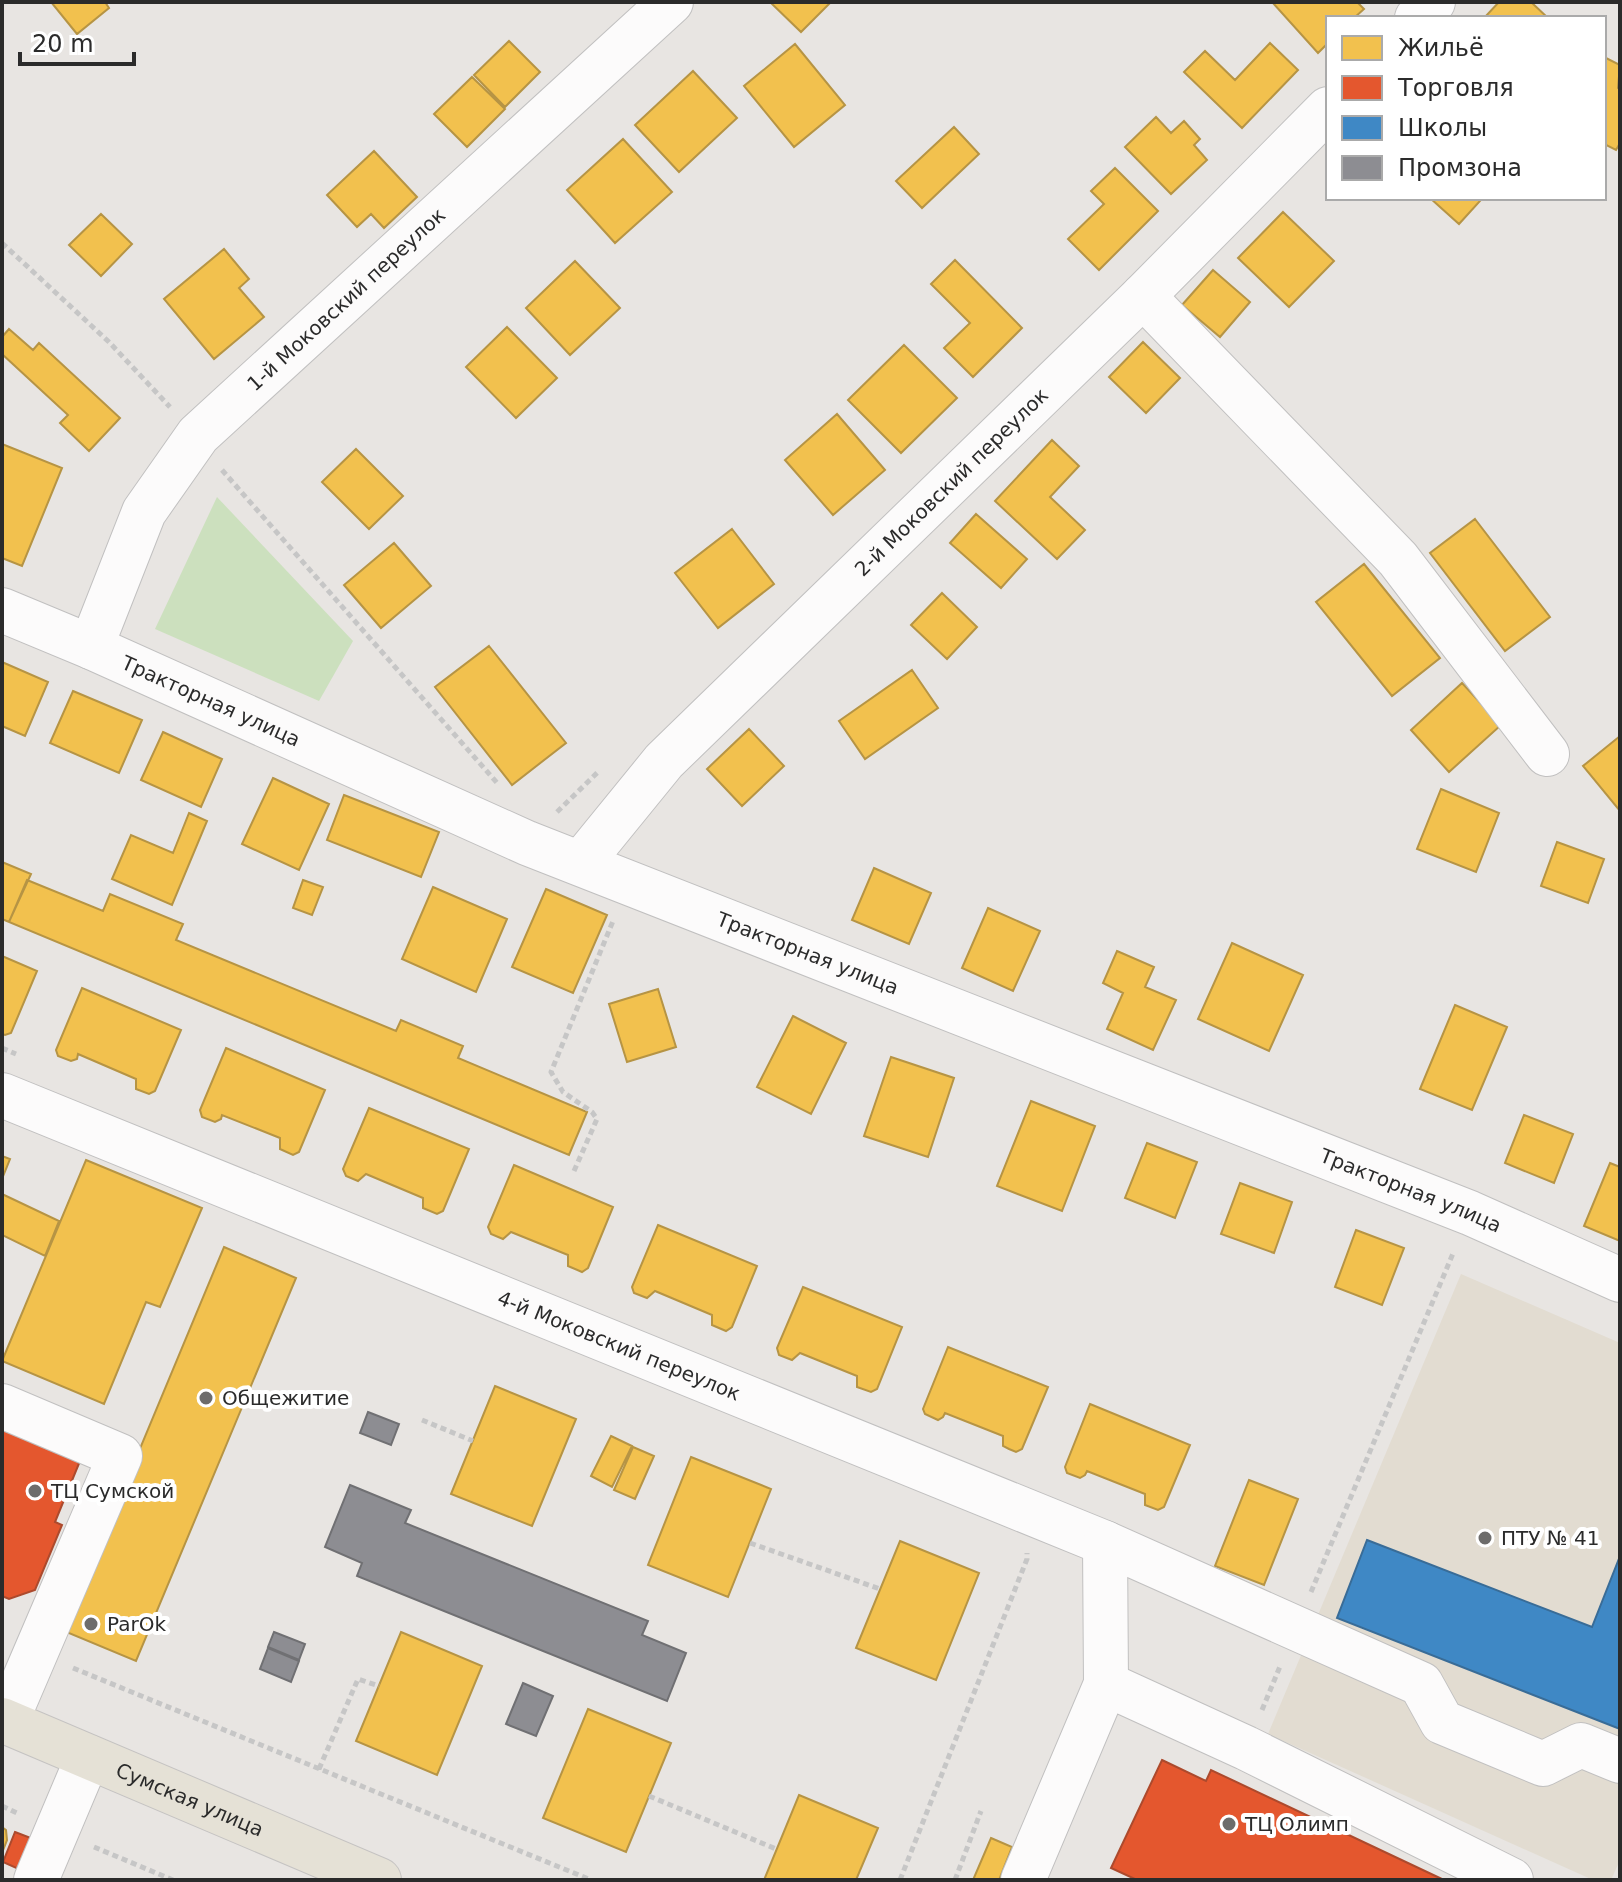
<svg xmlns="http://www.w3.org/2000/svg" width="1622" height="1882" font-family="'DejaVu Sans',sans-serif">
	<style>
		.education { fill: #e2dcd1 }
		.green { fill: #cce0be }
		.homes { fill: #f2c14e; stroke: #b69444; stroke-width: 2 }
		.shops { fill: #e4572e; stroke: #ac4a2d; stroke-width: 2 }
		.schools { fill: #3f88c5; stroke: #396c97; stroke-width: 2 }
		.industry { fill: #8d8d92; stroke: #707073; stroke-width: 2 }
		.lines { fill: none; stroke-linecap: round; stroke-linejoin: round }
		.minor-casing { stroke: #c1c0c0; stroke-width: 46 }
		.major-casing { stroke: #c5c3c2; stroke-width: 46 }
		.path { stroke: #c6c6c6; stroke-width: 5; stroke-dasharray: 6 4; stroke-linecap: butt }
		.minor { stroke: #fcfbfb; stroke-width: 44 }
		.major { stroke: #e5e1d6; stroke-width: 44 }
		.poi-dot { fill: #6d6c6b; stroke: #fff; stroke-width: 3 }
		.labels { text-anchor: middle; stroke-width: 8; stroke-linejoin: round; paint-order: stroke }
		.street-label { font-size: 20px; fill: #2b2b2b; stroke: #fff }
		.poi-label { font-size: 20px; fill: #2b2b2b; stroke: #fff; text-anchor: start }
	</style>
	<rect width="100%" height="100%" fill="#e8e5e2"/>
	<path class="education" d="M1461,1274L1620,1343V1860L1611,1880H1593L1268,1734Z"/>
	<path class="green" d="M217,497L353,641L319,701L155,629Z"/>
	<path class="homes" d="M51,2H105L109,8L77,34Z
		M770,2H831L801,32Z
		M1272,2H1357L1364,9L1354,18H1328V43L1318,53Z
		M1499,2H1531L1548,18H1484Z
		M509,41L540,72L505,107L474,75Z
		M1270,43L1298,70L1242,128L1184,72L1205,51L1235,80Z
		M795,44L845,105L794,147L744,86Z
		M1604,57L1620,65L1618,88L1620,89V143L1616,150L1604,144Z
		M693,71L737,118L679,172L635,125Z
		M472,77L505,109L467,147L434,114Z
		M1156,117L1171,133L1184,121L1200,139L1194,145L1207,160L1171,194L1125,147Z
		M954,127L979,154L922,208L896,181Z
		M623,139L672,192L615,243L567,190Z
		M374,151L417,197L384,228L371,214L357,227L327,195Z
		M1115,168L1158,211L1099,270L1068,239L1104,204L1091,191Z
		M1430,198H1476L1480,201L1459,224Z
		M1283,212L1334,261L1289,307L1238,258Z
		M101,214L132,244L101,276L69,245Z
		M224,249L249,279L239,288L264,317L214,359L164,299Z
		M955,260L1022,328L973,377L944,348L970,323L931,284Z
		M575,261L620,308L570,355L526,308Z
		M1213,270L1250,302L1220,337L1182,305Z
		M507,327L557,378L516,418L466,367Z
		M9,329L33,350L39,343L120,418L89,451L60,423L68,415L2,354V337Z
		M1143,342L1180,378L1146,413L1109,377Z
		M904,345L957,398L901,453L848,400Z
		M837,414L885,470L833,515L785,460Z
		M1052,440L1079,466L1050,497L1085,530L1057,559L995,501Z
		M2,444L62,468L22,566L2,558Z
		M356,449L403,496L369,529L322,482Z
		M976,514L1027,559L1001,588L950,543Z
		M1475,519L1550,617L1505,651L1430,553Z
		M732,529L774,584L718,628L675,573Z
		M394,543L431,586L381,628L344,585Z
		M1364,564L1440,658L1392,696L1316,602Z
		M942,593L977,627L947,659L911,625Z
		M489,646L566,743L512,785L435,687Z
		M2,662L48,682L25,736L2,726Z
		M912,670L938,708L865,759L839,721Z
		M1462,683L1501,725L1449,772L1411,730Z
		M73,691L142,720L119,773L50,743Z
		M749,729L784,766L742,806L707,769Z
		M163,732L222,759L201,807L141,780Z
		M1620,736V811L1583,766Z
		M273,778L329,804L299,870L242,844Z
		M1441,789L1499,813L1476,872L1417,849Z
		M344,795L439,832L421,877L327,840Z
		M189,813L207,821L172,905L112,879L131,835L173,853Z
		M1557,842L1604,859L1588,903L1541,886Z
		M2,862L31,874L9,922L2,919Z
		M874,868L931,893L909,944L852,920Z
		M27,880L103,911L110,894L183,924L176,940L396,1031L401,1020L463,1046L458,1058L587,1112L569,1155L9,922Z
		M303,880L323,887L312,915L293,908Z
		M433,887L507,919L476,992L402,959Z
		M546,889L607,915L573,993L512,967Z
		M988,908L1040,931L1013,991L962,968Z
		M1232,943L1303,975L1269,1051L1198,1019Z
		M1117,951L1154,967L1145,987L1176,1000L1153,1050L1107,1029L1123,993L1103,983Z
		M2,956L37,971L11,1033L5,1035L2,1034Z
		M82,988L181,1030L155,1091L149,1094L136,1089V1079L78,1054L77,1059L71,1061L58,1056L56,1050Z
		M658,989L676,1047L627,1062L609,1004Z
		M1455,1005L1507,1027L1472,1110L1420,1089Z
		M793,1016L846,1043L811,1114L757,1087Z
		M226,1048L325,1090L299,1152L293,1155L280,1149V1138L222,1115L221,1119L215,1122L202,1117L200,1110Z
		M891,1057L954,1078L928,1157L864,1136Z
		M1031,1101L1095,1126L1062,1211L997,1186Z
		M369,1108L469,1149L443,1211L437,1214L423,1208V1198L366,1174L358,1181L346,1176L343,1169Z
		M1524,1115L1573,1134L1554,1183L1505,1163Z
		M1147,1143L1197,1162L1175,1218L1125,1198Z
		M2,1156L10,1159L2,1179Z
		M86,1160L202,1208L160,1307L146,1302L104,1404L2,1361Z
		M1610,1163L1620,1167V1241L1584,1226Z
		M514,1165L613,1207L588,1268L582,1272L568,1266V1255L511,1232L503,1239L491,1234L488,1227Z
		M1240,1183L1292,1202L1274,1253L1221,1234Z
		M2,1194L59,1221L45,1256L2,1235Z
		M658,1225L757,1266L732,1327L726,1331L712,1325V1315L655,1291L647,1298L634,1293L632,1287Z
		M1356,1230L1404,1248L1382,1305L1335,1287Z
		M224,1247L296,1278L136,1661L64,1631Z
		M803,1287L902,1327L877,1389L871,1392L857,1387V1376L800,1353L792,1360L779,1355L777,1348Z
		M948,1347L1048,1387L1022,1449L1016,1452L1009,1449L1003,1446V1436L945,1413L943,1417L938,1420L925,1414L923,1409Z
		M495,1386L576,1419L532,1526L451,1494Z
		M1090,1404L1190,1445L1164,1507L1158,1510L1145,1505V1494L1087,1471L1085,1475L1080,1478L1067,1473L1065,1467Z
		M611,1436L632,1446L612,1487L591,1476Z
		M633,1447L654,1456L635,1499L614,1490Z
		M691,1457L771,1489L728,1597L648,1565Z
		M1249,1480L1298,1499L1264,1585L1215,1566Z
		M900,1541L979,1573L936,1680L856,1648Z
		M401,1632L482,1666L437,1775L356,1741Z
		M588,1709L671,1743L626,1852L543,1818Z
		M799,1795L878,1828L856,1880H764Z
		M2,1827L6,1830L7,1840L2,1853Z
		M991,1838L1012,1847L999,1880H973Z"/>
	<path class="shops" d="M2,1427L80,1461L55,1522L62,1525L35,1590L9,1599L2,1596Z
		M1162,1760L1206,1781L1211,1770L1444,1880H1137L1111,1868Z
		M15,1832L36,1840L23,1871L3,1862Z"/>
	<path class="schools" d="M1367,1540L1592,1627L1620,1556V1729L1337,1618Z"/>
	<path class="industry" d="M368,1412L399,1424L391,1445L360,1433Z
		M350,1485L411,1510L405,1523L648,1621L642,1635L686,1653L667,1701L357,1576L362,1563L325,1547Z
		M274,1632L305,1644L299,1660L268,1647Z
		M268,1648L299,1661L291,1682L260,1669Z
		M523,1683L553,1696L536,1736L506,1724Z"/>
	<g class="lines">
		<g class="minor-casing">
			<g id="minor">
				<path d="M1417,18L1433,2"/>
				<path d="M1143,296L1398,559L1547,754"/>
				<path id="s1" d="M2,610L91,647L527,843L1470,1213L1620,1280"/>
				<path id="s2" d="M91,647L144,512L198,435L671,2"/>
				<path id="s3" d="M581,863L664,761L1143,296L1328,109"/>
				<path id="s4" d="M2,1095L1105,1543L1106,1684"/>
				<path d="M2,1406L120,1456L6,1722"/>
				<path d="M1105,1543L1421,1684L1442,1722L1543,1764L1581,1745L1620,1761"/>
				<path d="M36,1880L88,1757"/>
				<path d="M1023,1880L1106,1684L1246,1748L1511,1880"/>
			</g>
		</g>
		<g class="major-casing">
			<g id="major">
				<path id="s5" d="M2,1720L379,1880"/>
			</g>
		</g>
		<path class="path" d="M2,243L109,342L170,407
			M222,470L498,784
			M557,812L598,772
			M2,1048L16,1054
			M574,1171L597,1119L592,1112L563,1092L551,1072L613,921
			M422,1420L473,1441
			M750,1543L880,1589
			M1311,1592L1454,1251
			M73,1668L591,1880
			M1262,1710L1281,1664
			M319,1769L358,1679L379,1686
			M649,1796L776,1849
			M2,1806L19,1814
			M94,1847L173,1880
			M900,1880L1027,1559V1553
			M955,1880L981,1811"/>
		<use href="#minor" class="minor"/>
		<use href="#major" class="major"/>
	</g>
	<g class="poi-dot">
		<circle cx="206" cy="1398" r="8"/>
		<circle cx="35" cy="1491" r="8"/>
		<circle cx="1485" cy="1538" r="8"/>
		<circle cx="91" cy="1624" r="8"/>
		<circle cx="1229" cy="1824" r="8"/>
	</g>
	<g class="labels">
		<g class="street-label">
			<text dy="7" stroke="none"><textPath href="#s2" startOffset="440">1-й Моковский переулок</textPath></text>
			<text dy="7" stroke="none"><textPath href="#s3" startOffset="532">2-й Моковский переулок</textPath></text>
			<text dy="7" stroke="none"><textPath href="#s1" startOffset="228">Тракторная улица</textPath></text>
			<text dy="7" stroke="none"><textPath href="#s1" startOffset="876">Тракторная улица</textPath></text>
			<text dy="7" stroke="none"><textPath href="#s1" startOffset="1524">Тракторная улица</textPath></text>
			<text dy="7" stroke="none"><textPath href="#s4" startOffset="666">4-й Моковский переулок</textPath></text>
			<text dy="7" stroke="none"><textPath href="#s5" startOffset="204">Сумская улица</textPath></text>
		</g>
		<g class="poi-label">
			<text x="222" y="1405">Общежитие</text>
			<text x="51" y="1498">ТЦ Сумской</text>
			<text x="1501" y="1545">ПТУ № 41</text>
			<text x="107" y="1631">ParOk</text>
			<text x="1245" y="1831">ТЦ Олимп</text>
		</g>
	</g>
	<rect width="1622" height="1882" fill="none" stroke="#2b2b2b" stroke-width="8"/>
	<rect x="1326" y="16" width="280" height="184" fill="#ffffff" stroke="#aaaaaa" stroke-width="2"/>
	<rect x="1342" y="36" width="40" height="24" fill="#f2c14e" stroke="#aaaaaa" stroke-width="2"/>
	<text x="1398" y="56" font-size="24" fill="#2b2b2b">Жильё</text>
	<rect x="1342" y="76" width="40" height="24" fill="#e4572e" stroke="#aaaaaa" stroke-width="2"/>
	<text x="1398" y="96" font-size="24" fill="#2b2b2b">Торговля</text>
	<rect x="1342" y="116" width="40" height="24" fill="#3f88c5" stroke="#aaaaaa" stroke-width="2"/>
	<text x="1398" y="136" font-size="24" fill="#2b2b2b">Школы</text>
	<rect x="1342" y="156" width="40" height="24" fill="#8d8d92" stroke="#aaaaaa" stroke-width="2"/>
	<text x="1398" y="176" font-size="24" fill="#2b2b2b">Промзона</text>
	<path d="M20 52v12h114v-12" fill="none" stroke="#2b2b2b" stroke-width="4"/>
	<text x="32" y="52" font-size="24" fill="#2b2b2b" stroke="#ffffff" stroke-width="6" paint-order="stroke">20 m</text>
</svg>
